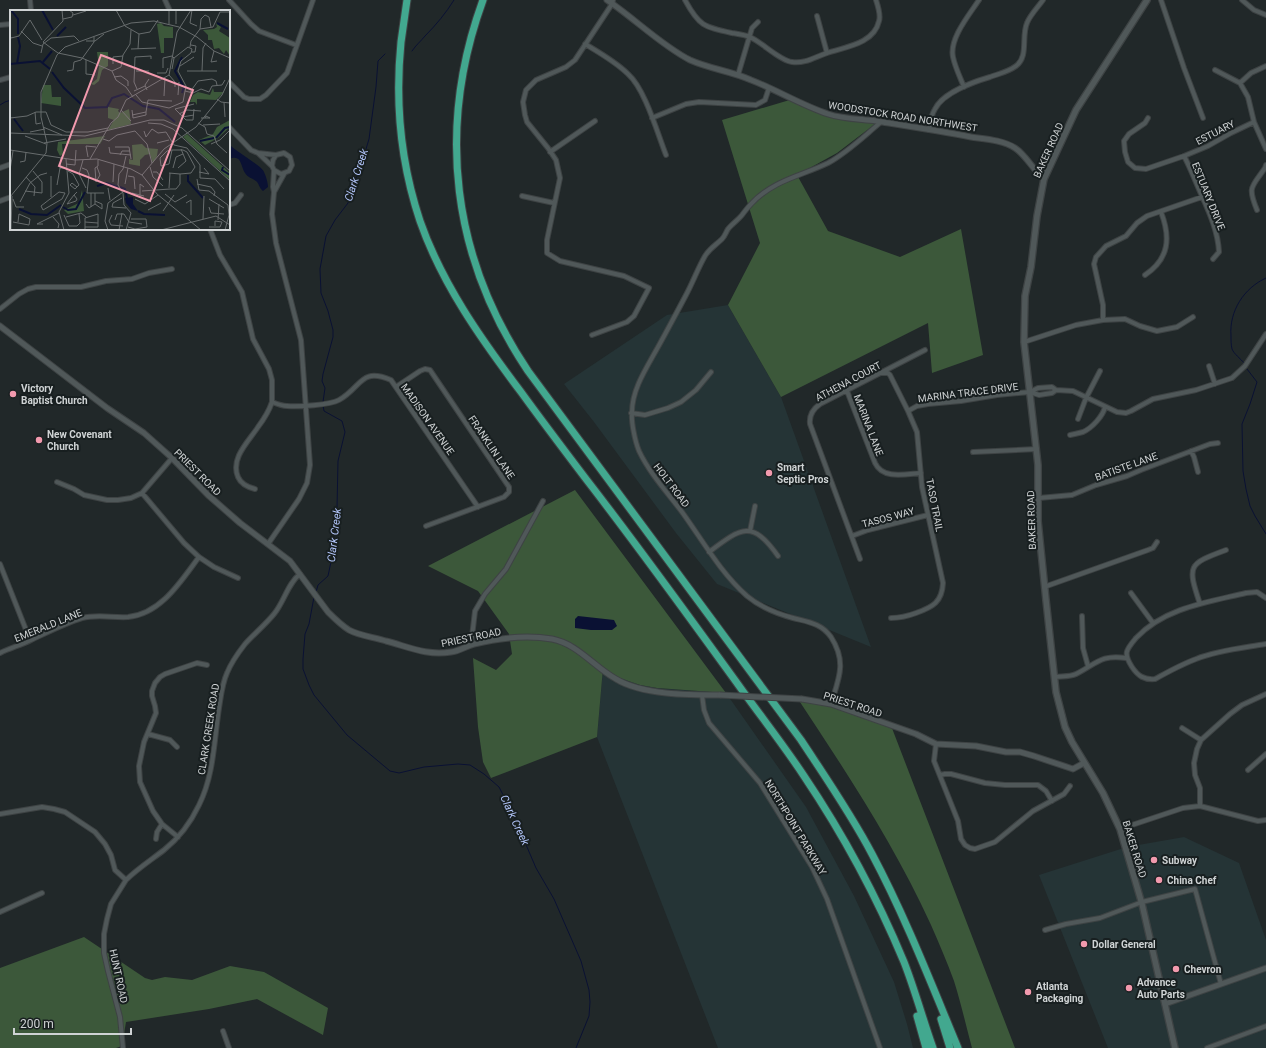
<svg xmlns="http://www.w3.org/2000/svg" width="1266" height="1048" font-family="Roboto,sans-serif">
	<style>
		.built { fill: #253436 }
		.green { fill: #3c583a }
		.water { fill: #0a1133 }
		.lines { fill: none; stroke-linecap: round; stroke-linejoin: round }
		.stream { stroke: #0a1133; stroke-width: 1 }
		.minor-casing { stroke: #3e4344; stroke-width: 6 }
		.tertiary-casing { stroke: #3e4344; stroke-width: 7 }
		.secondary-casing { stroke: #3e4344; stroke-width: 8 }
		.motorway-casing { stroke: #3e4344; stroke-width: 9 }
		.minor { stroke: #505859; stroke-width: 4 }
		.tertiary { stroke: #505859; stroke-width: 5 }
		.secondary { stroke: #505859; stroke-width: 5.5 }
		.motorway { stroke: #42a88f; stroke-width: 7 }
		.tertiary-bridge-casing { stroke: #3e4344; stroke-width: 7; stroke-linecap: butt }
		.tertiary-bridge { stroke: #505859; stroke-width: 5 }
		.poi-dot { fill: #f29aae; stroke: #181f20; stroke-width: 1.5 }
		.labels { text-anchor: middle; stroke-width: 4; stroke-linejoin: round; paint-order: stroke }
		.street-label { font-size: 10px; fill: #cfd3d4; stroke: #181f20 }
		.poi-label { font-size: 10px; font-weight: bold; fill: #cfd3d4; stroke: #181f20; text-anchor: start }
		.water-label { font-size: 11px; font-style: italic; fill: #b3c6fb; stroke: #181f20 }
		.inset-river { fill: none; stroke: #0a1133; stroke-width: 2 }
		.inset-road { fill: none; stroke: #676c6d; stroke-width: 1 }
		.view { fill: #f29aae; fill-opacity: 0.15; stroke: #f29aae; stroke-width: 2 }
		.inset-edge { fill: none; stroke: #cfd3d4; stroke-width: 2 }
	</style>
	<rect width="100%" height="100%" fill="#212829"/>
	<path class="built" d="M728,305L781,397L871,647L717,584L676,533L594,422L564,384L667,315Z
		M603,668L640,685L657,688L726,693L806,807L854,896L894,982L907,1024L913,1048H718L597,737Z
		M1184,837L1239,863L1266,940V1048H1108L1039,875L1127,847Z"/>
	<path class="green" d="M793,99L831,114L879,121L837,153L797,175L828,231L900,257L961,229L983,355L932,373L928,323L781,397L728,305L760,243L722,120Z
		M575,490L726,693L657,688L640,685L620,678L603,668L597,737L491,778L483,762L478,727L473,658L496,670L512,654L509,634L478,591L428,566Z
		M796,696L890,723L1015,1048H972C966,1026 961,1003 954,981C947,962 939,943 931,925C894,844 845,770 796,696Z
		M84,937L145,978L152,980L165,977L192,980L230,966L264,972L328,1008L323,1035L257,999L209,1009L126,1022L122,1046L116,1048H0V968Z"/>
	<path class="water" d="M229,144C235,151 262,166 264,172C266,176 268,183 268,187L263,191C259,188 259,183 256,181C252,178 247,177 245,173C240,165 242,154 229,159Z
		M578,616L614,620L617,626L612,630H591L575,628V619Z"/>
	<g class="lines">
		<path class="stream" d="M412,51C416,45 421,41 425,36C436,25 446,13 454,0
			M0,105L5,102L11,100
			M1244,363C1240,358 1234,354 1232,349C1231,345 1231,340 1231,336C1229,311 1244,288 1266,278
			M1247,369L1257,382L1250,404L1242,424L1243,471L1246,489L1250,506L1255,516L1266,534
			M323,402L325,388L322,381L323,374L333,337V330L328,311L321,293L320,269L326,236L335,220L348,203L366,149L369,139L376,87L378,61L385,54
			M316,592L318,585L328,576L332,557L337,508L338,461L345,432L342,421L324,411L323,405
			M314,597L309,624L305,634L303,659V669L309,685L314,695L347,735L390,771L399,773L424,767L458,764L470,765L484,774L499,787L512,812L536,868L554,899L581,961L589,990L590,1002L589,1016L576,1048"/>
		<g class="minor-casing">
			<path id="minor" d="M30,0L31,11
				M165,0L170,11
				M229,0L251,24L259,31L296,45
				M685,0C699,26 704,27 732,33C738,34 745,35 750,37C763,43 779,60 792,62C805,64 815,57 827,53C845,47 874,44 879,21C881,15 878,6 876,0
				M1161,0L1184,68L1203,118
				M1242,0L1254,10L1266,15
				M817,16L827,53
				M0,25L11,24
				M585,44C600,53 616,62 628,74C645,89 657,132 666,155
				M1215,70L1240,83
				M738,75L752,28L758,22
				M0,80L11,77
				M229,82L244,97L249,99H260L266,95L287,73L313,0
				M1240,83L1248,97L1254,122L1266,149
				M1240,83L1251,73L1266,66
				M964,87C960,77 955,67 953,57C949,39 969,15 979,0
				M652,118L686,104L699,102L756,105L765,100L769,88
				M1148,118L1145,123L1129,134L1124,141L1125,152L1128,162L1135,168L1146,169L1184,156L1208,146L1231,133L1254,122
				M229,127L251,150L258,153L272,166
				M929,130C930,123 931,115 935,109C943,93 973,82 990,77C998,74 1008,72 1016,66C1029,56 1021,37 1027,23C1030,15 1038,7 1043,0
				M550,152L595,121
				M258,153L276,155
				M1184,156C1191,169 1196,183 1202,196C1210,214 1218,232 1219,252L1213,259
				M0,168L11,164
				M274,192L284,174
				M522,196L554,203
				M0,201L11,197
				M229,205L235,203L241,195
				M1257,210C1247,186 1252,187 1265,168L1266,165
				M210,229L220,255L242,292L253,339L269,369L272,380V402C277,404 282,406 287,406C298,407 330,405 339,400C362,387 360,367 391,380L478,507
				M1145,275C1169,259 1171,238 1161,212
				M0,309L19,294L28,289L36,287H81L106,281L132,279L149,273L172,269
				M1103,320V305L1094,264L1096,257L1106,246L1126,236L1137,223L1147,216L1202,197
				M592,335L627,322L634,316L649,288L624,276L560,261L547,253V240L560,178L556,160L548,148L527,122L525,115L523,102L526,90L536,80L566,67L575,60L612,4L613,0
				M1024,342L1076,325L1103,320L1125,319L1140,326L1157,331L1177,327L1193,317
				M1209,366L1215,384
				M882,373H888L890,375L908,411L917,432L922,487L943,583C942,602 933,607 916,613C908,616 900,618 891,618
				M396,387L420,371L425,369L430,370L509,487V492L504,497L426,526
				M847,391L875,463C883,480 906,474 921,473
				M1030,392L1038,388L1052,387L1056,390L1073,391L1117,412L1126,413L1131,411L1153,399L1196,390L1232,378L1245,366L1266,334
				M908,411L917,406L928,404L961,401L997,395L1030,392L1039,395L1052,393L1056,390
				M631,413L645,415L668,408L681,402L696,390L711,372
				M1078,419L1086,398L1100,371
				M1070,435C1075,434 1079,433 1083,432C1092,428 1103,416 1105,407
				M1191,451L1194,457L1198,472
				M973,452L1037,449
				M57,482L74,489L84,495L107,500H118L131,498L142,493L172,458
				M255,489C247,487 241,484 238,477C230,458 249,441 258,427C264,419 269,411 272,402
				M142,493L184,543L199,557L214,567L238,578
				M1039,498L1072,495L1096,485L1127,476L1141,470L1210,444L1218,443
				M750,531L755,506
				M852,536L868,530L928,515
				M268,544L299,499L307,483L310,465L301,340L276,243L272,214L274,192L273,187L274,170L272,166L273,160L276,155L284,153L290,157L292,165L289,171L281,174L274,170
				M709,552C741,528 752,519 778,556
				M860,559L810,424C809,416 813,409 820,404L925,350
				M0,564L30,640
				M1044,587L1148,550L1153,548L1157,542
				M1131,593L1153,623
				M1266,598L1257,592L1246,593C1208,602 1164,608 1136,638C1126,650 1123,653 1132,667C1138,676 1144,680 1155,679C1168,672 1182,664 1196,659C1219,650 1243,648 1266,644
				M1200,604C1187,565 1188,564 1226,550
				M1082,616L1083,648L1088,666
				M471,645L475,611L485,594L506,569L543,501
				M0,653C10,648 21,645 31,640C48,632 65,623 82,618C98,614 113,618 128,617C161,614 181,581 199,557
				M1054,677C1061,676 1070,677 1076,674C1096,664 1101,654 1126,658
				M702,695L704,710L709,723L760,783L812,867L827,899L880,1048
				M831,704C839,678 847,662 831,637C821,623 808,622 793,618C778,614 759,606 747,596C720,572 703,541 682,512C667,492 650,474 639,451C635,441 631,422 632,412C632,389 647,367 658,347C668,329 677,312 686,295C693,282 698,268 705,256C710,248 716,245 722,239C725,236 726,232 728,229C732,224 738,220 742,215C745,211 748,207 752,203C774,180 801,176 828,163C848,152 864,136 881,122
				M1182,728L1201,740
				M148,734L170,740L177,747
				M936,744L934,761L958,821L961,839L965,845L970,848L975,849L995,842L1033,811L1064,794L1070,786
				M1248,770L1266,754
				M940,775L945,774H951L985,783L1005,785H1038L1046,791L1052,801
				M1200,806V788L1195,775L1194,763L1197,749L1201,740L1230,714L1242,705L1266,694
				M0,814L42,807L54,809L65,812L95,832L105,844L111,855L115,870L126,880L111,904L107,919L104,934V953L108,971L120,1017L123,1048
				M1120,829L1183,808L1200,806L1258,821L1266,820
				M178,837L162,824L153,811L140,782L139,766L144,742L156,713L155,706L152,696V691L155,683L160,677L165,674L197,663L207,665
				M156,839L157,832L162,824
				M126,880C137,869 151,860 164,850C179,838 191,822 199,805C214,775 214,741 219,708C221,696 222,684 227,673C231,663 238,653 245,644C254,634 265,625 274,614C284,602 288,583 300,574
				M0,912L42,893
				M1045,930L1066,924L1100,918L1142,902L1195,889L1221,984
				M223,1031L229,1048
				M1207,1048L1266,1026"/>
		</g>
		<g class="tertiary-casing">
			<path id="tertiary" d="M607,0C634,18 662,46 690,60C710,69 731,71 751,80C777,90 801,105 828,114C843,119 860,119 876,121C907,126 939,131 971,137C985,139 1003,140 1015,148C1026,155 1033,170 1044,179
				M0,326L107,408L144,433L172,458L208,495L240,523L290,561L328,612C334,618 341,625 349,630C360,636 374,637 386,641C409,647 427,656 451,652C460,651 466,646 474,644C499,638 527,635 552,639C578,644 594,667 616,679C642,695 689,695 720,695
				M802,699L831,704L916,734L936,744L976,746L1006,752H1020L1034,756L1073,769L1084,763
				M1165,1004L1266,968"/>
		</g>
		<g class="secondary-casing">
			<path id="secondary" d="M1147,0L1076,110L1044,179L1037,216L1031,267L1025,296L1024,342L1038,465V521L1046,600L1056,692L1065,727L1072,742L1103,793L1120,829L1142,904L1175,1048"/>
		</g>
		<g class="motorway-casing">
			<path id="motorway" d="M407,0C405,14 403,28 401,42C395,102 401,164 420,221C442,284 481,339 521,392C542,421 564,450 586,479C638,546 687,614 737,683C759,714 783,744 804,776C843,834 877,897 904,962C915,990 923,1020 933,1048
				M483,0C436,129 452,258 528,371L801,740C826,778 851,814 872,854C905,916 931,983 958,1048
				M917,1016L926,1048
				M941,1019L950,1048"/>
		</g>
		<use href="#minor" class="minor"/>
		<use href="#tertiary" class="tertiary"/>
		<use href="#secondary" class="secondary"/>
		<use href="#motorway" class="motorway"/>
		<g class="tertiary-bridge-casing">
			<path id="tertiary-bridge" d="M720,695L802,699"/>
		</g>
		<use href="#tertiary-bridge" class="tertiary-bridge"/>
	</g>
	<g class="poi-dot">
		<circle cx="13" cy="394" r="4"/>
		<circle cx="39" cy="440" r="4"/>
		<circle cx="769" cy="473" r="4"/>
		<circle cx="1154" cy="860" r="4"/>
		<circle cx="1159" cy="880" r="4"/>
		<circle cx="1084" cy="944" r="4"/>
		<circle cx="1176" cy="969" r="4"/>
		<circle cx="1129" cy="988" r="4"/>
		<circle cx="1028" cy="992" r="4"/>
	</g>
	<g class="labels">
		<g class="street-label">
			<text transform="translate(903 116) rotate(9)" y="4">WOODSTOCK ROAD NORTHWEST</text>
			<text transform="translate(1215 132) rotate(-27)" y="4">ESTUARY</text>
			<text transform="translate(1048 150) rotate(-66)" y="4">BAKER ROAD</text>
			<text transform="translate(1209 196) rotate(68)" y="4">ESTUARY DRIVE</text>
			<text transform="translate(848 381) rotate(-28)" y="4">ATHENA COURT</text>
			<text transform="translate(968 392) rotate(-7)" y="4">MARINA TRACE DRIVE</text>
			<text transform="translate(428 419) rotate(55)" y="4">MADISON AVENUE</text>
			<text transform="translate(869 425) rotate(69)" y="4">MARINA LANE</text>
			<text transform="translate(492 447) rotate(56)" y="4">FRANKLIN LANE</text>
			<text transform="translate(1126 466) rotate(-20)" y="4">BATISTE LANE</text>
			<text transform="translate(198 472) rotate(45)" y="4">PRIEST ROAD</text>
			<text transform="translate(672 485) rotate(53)" y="4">HOLT ROAD</text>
			<text transform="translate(935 505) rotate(79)" y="4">TASO TRAIL</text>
			<text transform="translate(888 517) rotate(-15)" y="4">TASOS WAY</text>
			<text transform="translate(1031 520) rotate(-92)" y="4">BAKER ROAD</text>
			<text transform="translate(48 625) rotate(-22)" y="4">EMERALD LANE</text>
			<text transform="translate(471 637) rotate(-12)" y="4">PRIEST ROAD</text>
			<text transform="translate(853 704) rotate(18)" y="4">PRIEST ROAD</text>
			<text transform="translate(208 729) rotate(-81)" y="4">CLARK CREEK ROAD</text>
			<text transform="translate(796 827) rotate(59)" y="4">NORTHPOINT PARKWAY</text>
			<text transform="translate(1135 849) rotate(73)" y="4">BAKER ROAD</text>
			<text transform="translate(119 976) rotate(78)" y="4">HUNT ROAD</text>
		</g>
		<g class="poi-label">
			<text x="21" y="392">Victory<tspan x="21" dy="12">Baptist Church</tspan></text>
			<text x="47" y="438">New Covenant<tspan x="47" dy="12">Church</tspan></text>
			<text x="777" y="471">Smart<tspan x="777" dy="12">Septic Pros</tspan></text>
			<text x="1162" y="864">Subway</text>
			<text x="1167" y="884">China Chef</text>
			<text x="1092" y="948">Dollar General</text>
			<text x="1184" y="973">Chevron</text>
			<text x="1137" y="986">Advance<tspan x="1137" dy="12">Auto Parts</tspan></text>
			<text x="1036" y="990">Atlanta<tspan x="1036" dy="12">Packaging</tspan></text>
		</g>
		<g class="water-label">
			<text transform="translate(356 175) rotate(-72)" y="4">Clark Creek</text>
			<text transform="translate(334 535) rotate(-83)" y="4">Clark Creek</text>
			<text transform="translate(515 820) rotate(65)" y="4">Clark Creek</text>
		</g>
	</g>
	<g transform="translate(10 10)">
		<rect width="220" height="220" fill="#212829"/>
		<path d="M151,13L154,16L163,17V28H154V43H151L147,14ZM206,13L211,17L209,21L220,28V46L216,40L214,44L209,38L204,39L202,30H198V25L193,20L204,19L207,17ZM87,42H98V56L92,60L89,71L84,75L81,74L87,69L89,57ZM33,75H41L42,87H51V96L31,93ZM203,78L204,82H214L206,90L187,89V95L185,92H180L183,85L188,82L200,85ZM98,97L109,99L108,101L110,103L119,99L121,114L98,120L104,110L98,108ZM220,110V117L208,128L195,135L189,130L203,124L207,117ZM177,124L219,162L220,170L173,127ZM95,126L90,134H52L53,144L50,146L47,140L48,132ZM132,134L136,138L148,139L147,146L143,153L140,144L135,145L130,150V156L119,154V149L123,150L122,135ZM72,180L74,201L58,204L54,200L69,193Z" fill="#3c583a"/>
		<path d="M123,187V194L128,201L121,199L116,193L115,188Z" fill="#0a1133"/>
		<path class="inset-river" d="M1,0L8,9V24M32,0L43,20M207,13L218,19M47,26L56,17M172,47L165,61L174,77L172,83M33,52L42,41M0,54L30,51L40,59M7,54L10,36L8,27M42,62L54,78L75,98L97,97L102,88L114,84L133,96L149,99L165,112M4,109L13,121M206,128L215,118L220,117M190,131L204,128M213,157L212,160L220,165M178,165V171L193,188M87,176L97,173L108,177M110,177L115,179L117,188M53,197L58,200L66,199L75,182M9,199L21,204L37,205L51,195M128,201L134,204L155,205"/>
		<path class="inset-road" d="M52,0L53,11L33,32L48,43L72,48L102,61L111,57L113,45L120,34L121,20M106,0L115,16L129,24L140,22L148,10M159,0V14M182,0L180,13L187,16M63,5L76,1M53,9L62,7L63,3L59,0M166,14V0M190,19L191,9L195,5L199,7L201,17M11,21L23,33L32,36M0,26L1,28L9,26L20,10L32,30M76,31H85L94,24M181,35L186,36L185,42H182M180,37L181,31L190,19L203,17L210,2H220M121,39L146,38M128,39L129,24M204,41L201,52L207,51M31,43L33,34L41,28L64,26L69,31M162,46L164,48L162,59M76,50V64L85,65M103,54V47L113,46M170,56L184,47M153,58V48L162,46M57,61L63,60L64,52L71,50L84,32V27M102,61L106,70L116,77L123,87M126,61H139M177,61H207M192,61L193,38L196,33M147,63H156L158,58M159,65L165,72V77M104,67L111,66L118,71V76M127,79L124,72L125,47L141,46V49M137,80L135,75L139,69M124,81L135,76M175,81L183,83L191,79L199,82M180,82L188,71L202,69L206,71L207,75M199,82L202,76L212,75L215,70M126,85L132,92L159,98M168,85L169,72M154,86L155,68M207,89L211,92L220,93M214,92L215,107M159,98L173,92L176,76L168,61L171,51L181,43L182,39L178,37L164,48M184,99L183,110H176L165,99L184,94M111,100L121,111M122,100L123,108L136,105V102M25,102L26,114L31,113M169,104L177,100L191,101M122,105L136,102L138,90L162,91M17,106L26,102H36L41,115L56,122H78L98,118M172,107L184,105M0,108L17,106M191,108H200L196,106L195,108M138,113L151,114L163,119L220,171M188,113L195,117L197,124L204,126L207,134L217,143M193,115L210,114M33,117L52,125M134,121L136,127L142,119L148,123L156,122L164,135L177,138L190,155V168L205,169L214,179M20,122L35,119M0,123L75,126L140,110H154L172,118L220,161M15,126L36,134M93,129L99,131L107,125L125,121L137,134L142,153M34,133L56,129M147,133L159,130M201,134L210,130L220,120M99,137L100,143L121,145M105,137H119L121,149M0,140L65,150L87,149L121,159L132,165L147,184L191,220M162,140L159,154L151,156L150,148L157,141L161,140H173L177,142L185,157L181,163L170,164M110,145L112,141H120M78,147L76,136L86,137M51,148L50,158H56M80,149L101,113L108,107L116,90L159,65L167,22L181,0M73,150L69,164L76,178M10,152L15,151L16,142M56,154L65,155L66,140M87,157L90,165L86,172L85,158L88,156V150M140,157L143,167L153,176M72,158L77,160L79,165L77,183H94M163,158L166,147L173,144M168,158L176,151L171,139M0,160L3,141M58,161L63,164L69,175L67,177L62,173L60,175L65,179L67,177M143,162H147L153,170M189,162L199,164L194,158M159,163L170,164V174L166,179H160M132,165L154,139L186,117L212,85L220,68M41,166V187M118,166L124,167L125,179M16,167L25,177L24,186M187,169L189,180L199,181L218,195L219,205L215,220M103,172L104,154M115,174L118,158M187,174L201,177L205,182L204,186M47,175L50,158M98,178L100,190M159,178L160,163M15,181L32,183V172L23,161M132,181L160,179M49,182L55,183L52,189L33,200L31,196ZM81,183V197M122,183L134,186M155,184L165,192L177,185M64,185L57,194L66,191L67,189L64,185L67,182M130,186V174L134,177M0,187L36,143L37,133L31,107V82L47,45L55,37L121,13L144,11L169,17L187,27L204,41L220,48M112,188L103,193L102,197L116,198M3,189L6,197H14M125,189L135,194L148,185M199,189L214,198M85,191L92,194V199L85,194V183M10,192L20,173L30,165L37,163M176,193L181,190V205M76,194L79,198L85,194M199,197L201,203L214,204M138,200L151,193M153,201L164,185M54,205L59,216H67L70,213L69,204M102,205L99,211L101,215L113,216M43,207L49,214L48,218M56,207L71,203L76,207M193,209L194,186M105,210L107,204H114L119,212L132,214M208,210L209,194M3,212L19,215L20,209L9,204L8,212M75,212L88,213M33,214H27L49,203M75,217H88V204M118,217L125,219L137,217L136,209H121M199,217H210L212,212L205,211V216M1,220L2,186M54,220L49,202L59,183L56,149M75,220V208L88,204M98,220L95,211L98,193L113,182M109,220L112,203M116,220L121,203L114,195L113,183L108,175L109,164L113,159L116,146M151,220L206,206L220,215"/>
		<path class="view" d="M91,45L183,80L140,191L49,156Z"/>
		<rect width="220" height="220" class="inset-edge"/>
	</g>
	<path d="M14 1028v6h117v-6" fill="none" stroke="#cfd3d4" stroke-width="2"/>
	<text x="20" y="1028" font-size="12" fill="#cfd3d4" stroke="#181f20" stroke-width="3" paint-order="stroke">200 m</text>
</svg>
